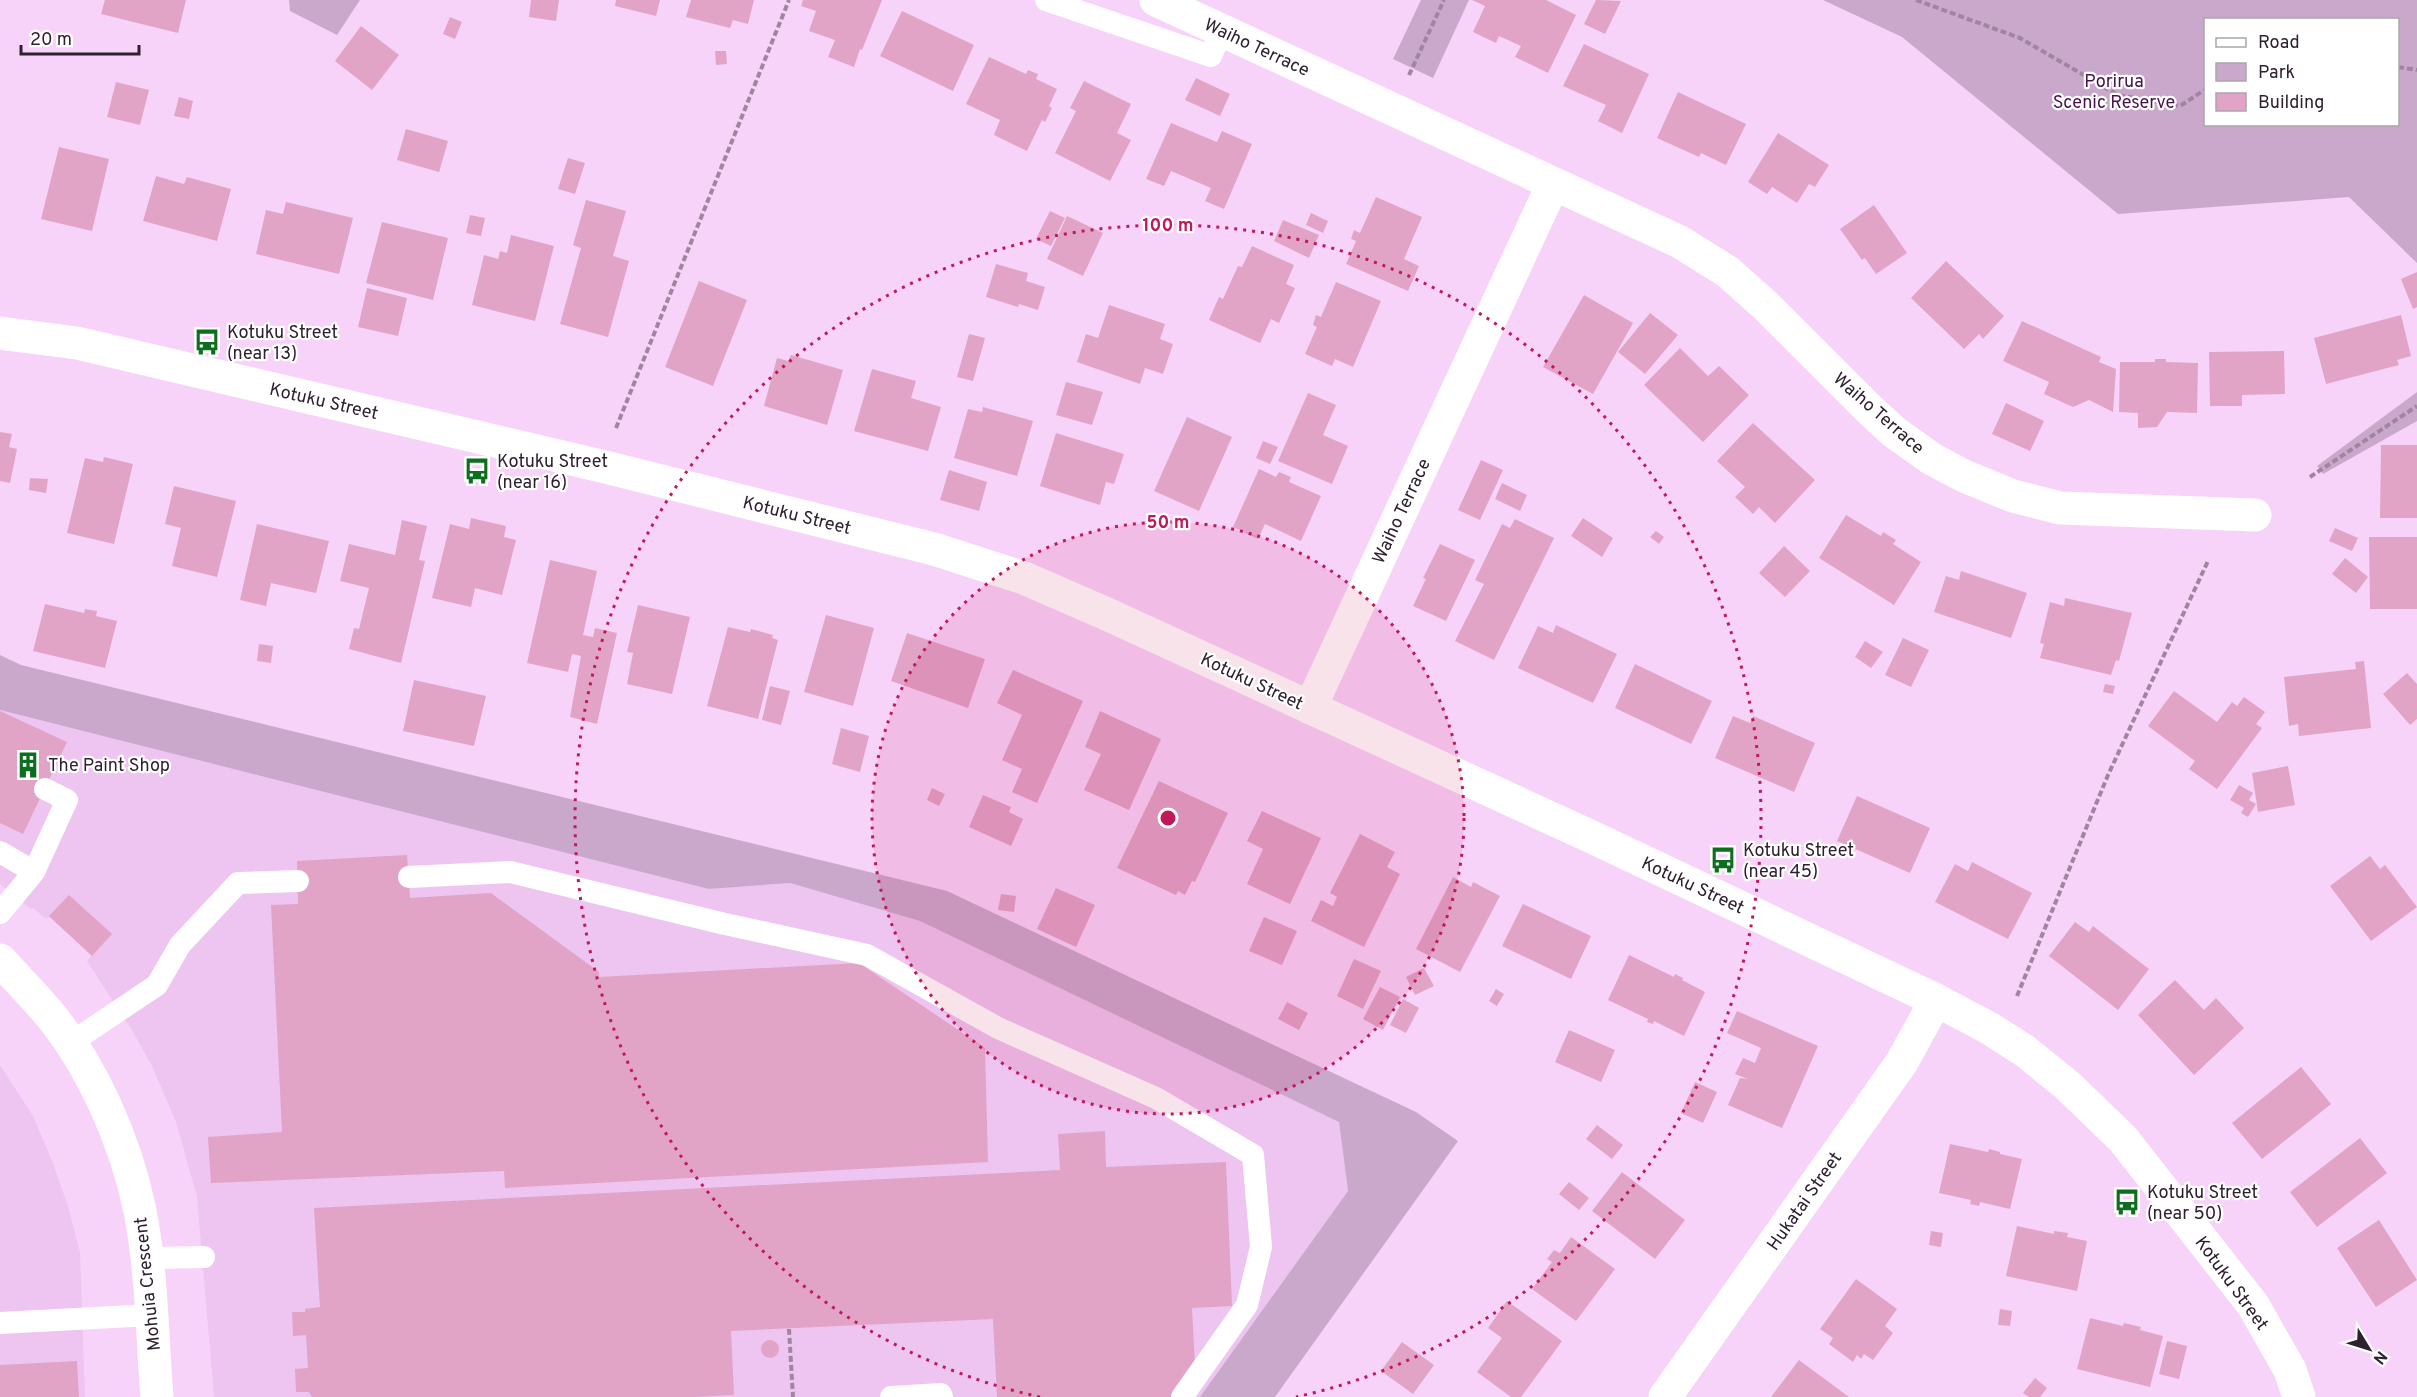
<svg xmlns="http://www.w3.org/2000/svg" width="2417" height="1397" font-family="Overpass,sans-serif">
	<style>
		.built { fill: #eec4f0 }
		.green { fill: #caa8cc; fill-rule: evenodd }
		.building { fill: #e1a4c6 }
		.lines { fill: none; stroke-linecap: round; stroke-linejoin: round }
		.path { stroke: #a085a1; stroke-width: 4; stroke-dasharray: 6 3; stroke-linecap: butt }
		.lane { stroke: #fff; stroke-width: 22 }
		.street { stroke: #fff; stroke-width: 33 }
		.ring { fill: none; stroke: #c2185b; stroke-width: 3; stroke-dasharray: 3 6 }
		.labels { text-anchor: middle; stroke-width: 4.5; stroke-linejoin: round; paint-order: stroke }
		.street-label { font-size: 18px; fill: #2e202e; stroke: #fff }
		.park-label { font-size: 18px; fill: #48114c; stroke: #fff }
		.poi-label { font-size: 18px; fill: #2e202e; stroke: #fff; text-anchor: start }
		.centre { fill: #c2185b; stroke: #fff; stroke-width: 3 }
		.ring-label { font-size: 18px; text-anchor: middle; font-weight: bold; fill: #c2185b; stroke: #fff; stroke-width: 4.5; stroke-linejoin: round; paint-order: stroke }
	</style>
	<rect width="100%" height="100%" fill="#f8d3f9"/>
	<path class="built" d="M0,710L709,889L790,883L920,921L1339,1122L1348,1191L1200,1397H214L197,1197L176,1122L152,1066L133,1032L87,961L92,955L49,917L46,919L33,908L31,909L0,884Z
		M0,1065L33,1116L52,1161L68,1206L80,1252L85,1397H0Z"/>
	<path class="green" d="M289,0H360L337,35L290,11Z
		M1421,0H1469L1433,78L1393,59Z
		M1823,0H2417V263L2349,197L2118,214L1902,37ZM2206,20H2398V124H2206Z
		M2417,392V421L2323,474L2317,466Z
		M0,655L21,665L947,891L1416,1112L1458,1141L1275,1397H1200L1348,1191L1339,1122L920,921L790,883L709,889L0,710Z"/>
	<path class="building" d="M105,0H186L178,33L101,14Z
		M531,0H559L556,21L529,17Z
		M616,0H660L656,16L615,6Z
		M691,0H754L748,24L733,20L730,28L686,17Z
		M803,0H882L862,50L860,49L854,67L828,57L835,40L809,31L816,11L801,6Z
		M1472,0H1546L1576,15L1548,73L1515,57L1521,46L1499,36L1496,43L1473,32L1485,6Z
		M1596,0L1621,1L1605,34L1584,24Z
		M902,11L974,45L953,91L880,56Z
		M450,17L462,22L455,39L443,34Z
		M361,26L399,55L372,90L335,61Z
		M1584,44L1649,74L1622,133L1598,121L1606,105L1563,86Z
		M715,51H726L727,64L716,65Z
		M989,57L1026,74L1028,70L1038,74L1036,79L1057,89L1049,106L1052,108L1045,122L1042,120L1027,151L994,135L1000,120L966,104Z
		M1196,78L1230,94L1220,116L1185,100Z
		M1084,81L1131,104L1117,133L1131,140L1110,181L1055,153L1076,111L1070,108Z
		M116,82L149,90L140,125L107,117Z
		M1678,92L1746,124L1726,165L1701,153L1699,157L1657,138Z
		M179,97L193,101L189,119L174,116Z
		M1171,123L1217,142L1222,131L1252,144L1224,209L1205,201L1211,188L1171,171L1164,186L1146,179Z
		M406,129L448,141L439,172L397,160Z
		M1778,133L1829,165L1815,187L1809,184L1797,203L1772,187L1767,194L1748,182Z
		M59,147L109,159L92,231L41,219Z
		M568,158L585,163L575,194L558,189Z
		M156,176L184,184L187,177L231,189L217,241L143,221Z
		M1376,197L1422,217L1404,259L1419,266L1408,291L1346,264L1356,241L1351,239L1354,230L1360,233Z
		M586,200L626,211L613,256L629,261L608,337L560,324L581,248L573,245Z
		M286,202L353,218L339,274L256,254L266,210L283,214Z
		M1874,205L1907,253L1876,274L1865,258L1862,260L1840,229Z
		M1050,211L1065,218L1051,246L1036,239Z
		M1311,213L1328,221L1323,233L1306,225Z
		M470,215L485,218L481,236L466,233Z
		M1067,216L1103,233L1083,276L1047,259Z
		M1283,220L1319,235L1309,258L1274,241Z
		M382,222L448,238L433,300L366,283Z
		M511,235L554,246L535,321L472,305L484,255L498,259L500,251L507,253Z
		M1252,246L1294,265L1286,284L1295,288L1279,323L1271,319L1260,343L1209,320L1219,297L1223,299L1238,266L1242,267Z
		M1946,261L2004,316L1983,339L1979,334L1964,349L1911,298Z
		M996,264L1028,273L1026,281L1045,287L1038,310L1019,304L1018,307L986,297Z
		M2417,272V307L2413,309L2401,279Z
		M699,281L747,300L713,386L665,367Z
		M1336,282L1381,301L1353,367L1335,359L1332,366L1305,354L1317,327L1313,325L1316,315L1321,317Z
		M367,288L407,298L398,336L358,327Z
		M1584,295L1633,323L1593,394L1543,367Z
		M1109,305L1165,324L1160,339L1173,344L1163,374L1145,368L1140,384L1077,362L1086,334L1098,338Z
		M1650,313L1678,335L1645,374L1618,352Z
		M2401,315L2411,356L2397,360L2399,365L2326,384L2314,338Z
		M2022,321L2101,357L2099,362L2116,369L2113,412L2089,400L2073,407L2044,394L2049,382L2003,361Z
		M969,334L985,338L973,381L957,377Z
		M1680,348L1708,376L1719,366L1749,395L1703,442L1644,385Z
		M2284,351L2285,394L2242,395V406H2210L2209,352Z
		M791,355L843,370L827,425L764,406L777,358L788,361Z
		M2155,359H2166V362L2198,363L2197,413L2167,412L2157,427L2138,428V413L2119,412L2120,362H2155Z
		M872,369L916,381L911,398L941,407L928,451L854,431Z
		M1066,382L1103,392L1092,425L1056,415Z
		M1308,393L1336,405L1323,435L1348,446L1332,484L1278,461Z
		M2006,403L2044,421L2030,451L1992,434Z
		M983,407L1033,421L1017,476L954,458L968,409L982,412Z
		M1187,417L1232,437L1199,511L1154,491Z
		M1753,423L1815,480L1775,523L1759,507L1753,514L1735,497L1745,487L1717,461Z
		M0,432L12,434L9,447L17,449L10,483L0,481Z
		M1056,433L1124,454L1114,484L1106,482L1100,505L1040,486Z
		M1263,441L1278,447L1270,464L1256,458Z
		M2381,445H2417V518H2380Z
		M104,457L133,464L114,544L67,533L85,458L103,462Z
		M1481,460L1503,470L1480,520L1458,510Z
		M1259,469L1276,477L1279,472L1291,477L1289,482L1321,496L1301,541L1265,524L1258,539L1233,527Z
		M949,470L987,482L979,511L940,500Z
		M30,478L48,479L46,493L29,490Z
		M1502,483L1527,495L1520,511L1495,499Z
		M174,486L236,501L217,577L172,566L181,528L165,524Z
		M1846,515L1881,536L1883,532L1896,540L1893,544L1921,562L1894,605L1819,558Z
		M471,518L506,526L504,537L516,540L502,595L475,588L471,607L432,598L450,524L469,529Z
		M1583,518L1613,538L1602,557L1571,536Z
		M1515,519L1554,538L1494,660L1455,641L1484,584L1475,580L1502,524L1510,528Z
		M402,520L427,526L419,560L425,561L401,663L349,649L354,628L359,629L369,588L340,581L349,544L395,555Z
		M257,524L329,541L316,593L271,583L266,606L240,600Z
		M2335,528L2358,538L2352,551L2329,541Z
		M1656,531L1664,537L1659,544L1650,537Z
		M2369,537H2417V609H2370Z
		M1440,544L1475,560L1446,621L1413,606L1426,579L1423,578Z
		M1784,546L1810,571L1785,597L1759,573Z
		M2345,558L2368,577L2356,593L2332,574Z
		M550,560L597,571L583,635L593,637L595,628L617,633L597,724L570,717L581,656L572,654L568,672L527,663Z
		M1961,571L2027,593L2011,638L1934,612L1946,576L1959,580Z
		M2065,598L2132,613L2119,661L2116,660L2111,675L2040,658L2044,644L2040,643L2050,602L2064,606Z
		M45,604L84,613L85,609L97,611L96,616L117,621L105,668L33,651Z
		M638,605L690,617L672,694L627,684L633,653L627,652Z
		M826,615L874,628L853,706L804,692Z
		M1556,625L1617,654L1593,703L1518,668L1538,626L1553,633Z
		M728,627L750,632L751,629L773,635L772,638L778,640L758,719L707,706Z
		M907,633L985,659L968,708L891,681Z
		M1903,638L1929,650L1911,687L1885,675Z
		M1865,641L1883,652L1871,668L1855,657Z
		M259,644L273,646L271,663L257,661Z
		M2364,661L2371,728L2299,736L2298,724L2289,726L2284,677L2356,669L2355,662Z
		M1635,664L1712,701L1691,744L1615,708Z
		M1013,670L1083,701L1037,803L1012,792L1022,769L1002,760L1022,715L997,703Z
		M2407,673L2417,684V719L2410,725L2383,694Z
		M414,680L486,696L474,746L403,731Z
		M2105,684L2115,686L2113,694L2103,692Z
		M770,686L790,691L781,725L762,720Z
		M2174,691L2217,722L2232,702L2237,706L2244,697L2265,712L2256,724L2262,728L2217,789L2189,769L2195,761L2148,726Z
		M0,711L67,742L23,834L0,823Z
		M1100,711L1161,739L1129,810L1084,790L1101,754L1085,747Z
		M1733,716L1750,723L1753,716L1815,743L1794,792L1715,758Z
		M841,728L869,736L860,772L832,764Z
		M2288,766L2295,805L2258,812L2252,773Z
		M1159,781L1228,813L1195,882L1192,881L1185,895L1178,891L1176,895L1117,868Z
		M2239,785L2253,793L2249,800L2256,804L2248,817L2241,813L2244,808L2230,800Z
		M932,788L945,794L939,806L927,800Z
		M983,795L1011,807L1009,812L1023,819L1011,846L969,827Z
		M1857,796L1930,828L1910,873L1837,841Z
		M1262,811L1321,838L1290,904L1247,884L1263,849L1247,841Z
		M1360,834L1395,852L1387,867L1400,874L1364,947L1311,921L1321,900L1333,906L1337,897L1330,893Z
		M407,855L410,898L491,893L599,972V977L859,963L985,1048L988,1162L505,1188L504,1171L211,1183L208,1137L282,1132L271,905L298,904L297,861Z
		M2370,856L2380,869L2385,865L2417,907L2371,941L2330,886Z
		M1972,862L2032,893L2008,939L1935,902L1955,864L1968,871Z
		M1453,877L1471,887L1473,882L1500,896L1460,972L1416,949Z
		M1056,888L1095,905L1076,947L1037,929Z
		M1001,894L1016,896L1014,912L998,910Z
		M69,895L112,934L92,956L49,916Z
		M1523,904L1591,936L1571,979L1502,946Z
		M1264,917L1297,931L1282,965L1249,951Z
		M2075,922L2089,932L2093,926L2149,969L2118,1010L2049,956Z
		M1629,955L1674,977L1675,974L1683,978L1682,980L1705,992L1684,1036L1654,1021L1653,1024L1647,1022L1648,1019L1608,1000Z
		M1354,959L1381,971L1363,1009L1337,996Z
		M1424,968L1434,986L1415,995L1406,977Z
		M2175,980L2204,1010L2216,998L2244,1028L2194,1075L2138,1015Z
		M1380,987L1400,997L1383,1030L1363,1019Z
		M1496,989L1504,994L1497,1006L1489,1001Z
		M1403,999L1419,1008L1406,1033L1390,1025Z
		M1287,1002L1308,1013L1299,1030L1278,1019Z
		M1737,1011L1818,1046L1782,1128L1728,1105L1740,1078L1748,1079L1735,1074L1743,1058L1755,1063L1761,1048L1727,1033Z
		M1569,1030L1615,1050L1601,1082L1555,1062Z
		M2301,1067L2331,1104L2262,1159L2232,1123Z
		M1695,1082L1717,1092L1703,1123L1681,1113Z
		M1597,1125L1623,1145L1612,1159L1586,1139Z
		M1105,1131L1106,1167L1226,1162L1232,1306L1192,1308L1195,1366L1174,1397H997L993,1319L731,1331L734,1395L694,1397H312L309,1392H296L295,1369L308,1368L306,1335L293,1336L292,1312H305V1309L320,1307L314,1208L1060,1170L1058,1134Z
		M2360,1138L2387,1173L2317,1227L2290,1192Z
		M1950,1144L1988,1152L1989,1149L2000,1152V1154L2022,1159L2010,1209L1980,1202L1979,1206L1970,1204L1971,1200L1939,1193Z
		M1622,1172L1685,1220L1655,1259L1592,1211Z
		M1569,1182L1589,1198L1579,1210L1559,1194Z
		M2379,1220L2417,1280L2376,1307L2337,1248Z
		M2017,1226L2054,1234V1231L2068,1233L2067,1237L2087,1241L2077,1291L2006,1276Z
		M1931,1231L1943,1233L1941,1247L1929,1245Z
		M1571,1237L1615,1269L1576,1321L1532,1289L1552,1262L1547,1259L1554,1250L1560,1253Z
		M1856,1279L1897,1309L1885,1326L1893,1333L1873,1360L1864,1354L1861,1359L1857,1355L1853,1362L1829,1344L1833,1338L1820,1329Z
		M1507,1301L1562,1341L1521,1397H1511L1477,1372L1502,1338L1488,1328Z
		M2000,1309L2012,1311L2010,1326L1998,1325Z
		M2090,1318L2123,1326L2124,1323L2141,1327L2140,1330L2163,1336L2150,1387L2077,1369Z
		M761 1349a9 9 0 1 1 18 0a9 9 0 1 1-18 0Z
		M2167,1341L2187,1346L2179,1379L2159,1374Z
		M1402,1342L1434,1365L1413,1394L1381,1371Z
		M1799,1360L1849,1397H1771Z
		M77,1361L79,1397H0V1365Z
		M2035,1378L2047,1388L2040,1397H2029L2023,1393Z"/>
	<g class="lines">
		<path class="path" d="M1916,0L2020,38L2118,95L2180,106L2206,89
			M2398,67L2417,70
			M1409,75L1444,0
			M616,428L789,0
			M2310,477L2417,406
			M2017,996L2108,775L2208,561
			M789,1329L793,1397"/>
		<path class="lane" d="M1046,0L1211,56L1222,31
			M0,852L34,872
			M409,877L510,872L725,924L867,955L998,1028L1156,1098L1253,1155L1261,1247L1247,1305L1182,1397
			M0,913L34,872L67,800L45,789
			M69,1044L157,985L180,945L238,883L298,881
			M147,1258L204,1257
			M0,1323L151,1315
			M891,1397L941,1394L942,1397"/>
		<path class="street" d="M1156,0L1680,242L1728,272L1767,307L1869,409L1894,432L1932,459L1964,476L2013,496L2060,508L2255,515
			M0,333L77,343L601,466L934,549L1024,578L1109,615L1594,838L1936,1000L1989,1028L2025,1051L2067,1085L2123,1139L2253,1305L2290,1370L2299,1397
			M1310,708L1553,184
			M0,960C15,976 31,993 46,1010C92,1064 126,1142 140,1211C152,1272 152,1335 157,1397
			M1665,1397L1902,1062L1936,1000"/>
	</g>
	<circle cx="1168" cy="818" r="296" fill="#c2185b" fill-opacity=".12"/>
	<g class="ring">
		<circle cx="1168" cy="818" r="296"/>
		<path d="M1040 1397A593 593 0 1 1 1296 1397"/>
	</g>
	<defs>
		<g id="bus-bare" transform="scale(2.07)"><path d="M-5-6H5V4H4V6H2V4H-2V6H-4V4H-5ZM-3.5-4V0h7V-4ZM-3.5 1.2v1.5H-2V1.2ZM2 1.2v1.5H3.5V1.2Z" fill="#0b6f1e" stroke="#fff" stroke-width="2.5" paint-order="stroke"/></g>
		<g id="building-bare" transform="scale(2.07)"><path d="M-4-6H4V6H1V3H-1V6H-4ZM-2.5-4.3h1.7v1.8h-1.7ZM.8-4.3h1.7v1.8H.8ZM-2.5-1h1.7V.8h-1.7ZM.8-1h1.7V.8H.8Z" fill="#0b6f1e" stroke="#fff" stroke-width="2.5" paint-order="stroke"/></g>
	</defs>
	<g fill-rule="evenodd">
		<use href="#bus-bare" x="207" y="342"/>
		<use href="#bus-bare" x="477" y="471"/>
		<use href="#building-bare" x="28" y="765"/>
		<use href="#bus-bare" x="1723" y="860"/>
		<use href="#bus-bare" x="2127" y="1202"/>
	</g>
	<g class="labels">
		<g class="street-label">
			<text transform="translate(1257 47) rotate(25)" y="6">Waiho Terrace</text>
			<text transform="translate(324 401) rotate(13)" y="6">Kotuku Street</text>
			<text transform="translate(1879 413) rotate(41)" y="6">Waiho Terrace</text>
			<text transform="translate(1401 511) rotate(-65)" y="6">Waiho Terrace</text>
			<text transform="translate(797 515) rotate(14)" y="6">Kotuku Street</text>
			<text transform="translate(1252 681) rotate(25)" y="6">Kotuku Street</text>
			<text transform="translate(1693 885) rotate(25)" y="6">Kotuku Street</text>
			<text transform="translate(1804 1201) rotate(-55)" y="6">Hukatai Street</text>
			<text transform="translate(2232 1283) rotate(54)" y="6">Kotuku Street</text>
			<text transform="translate(147 1284) rotate(-96)" y="6">Mohuia Crescent</text>
		</g>
		<g class="park-label">
			<text x="2114" y="87">Porirua<tspan x="2114" dy="21">Scenic Reserve</tspan></text>
		</g>
		<g class="poi-label">
			<text x="227" y="338">Kotuku Street<tspan x="227" dy="21">(near 13)</tspan></text>
			<text x="497" y="467">Kotuku Street<tspan x="497" dy="21">(near 16)</tspan></text>
			<text x="48" y="771">The Paint Shop</text>
			<text x="1743" y="856">Kotuku Street<tspan x="1743" dy="21">(near 45)</tspan></text>
			<text x="2147" y="1198">Kotuku Street<tspan x="2147" dy="21">(near 50)</tspan></text>
		</g>
	</g>
	<circle cx="1168" cy="818" r="9" class="centre"/>
	<g class="ring-label">
		<text x="1168" y="231">100 m</text>
		<text x="1168" y="528">50 m</text>
	</g>
	<rect x="2204" y="18" width="195" height="108" fill="#ffffff" stroke="#aba6ab" stroke-width="1.5"/>
	<rect x="2216" y="38" width="30" height="9" fill="#ffffff" stroke="#aba6ab" stroke-width="1.5"/>
	<text x="2258" y="48" font-size="18" fill="#2e202e">Road</text>
	<rect x="2216" y="63" width="30" height="18" fill="#caa8cc" stroke="#aba6ab" stroke-width="1.5"/>
	<text x="2258" y="78" font-size="18" fill="#2e202e">Park</text>
	<rect x="2216" y="93" width="30" height="18" fill="#e1a4c6" stroke="#aba6ab" stroke-width="1.5"/>
	<text x="2258" y="108" font-size="18" fill="#2e202e">Building</text>
	<g transform="translate(2369 1349) rotate(128)" stroke="#ffffff" stroke-width="4.5" paint-order="stroke">
	<path d="M0-4.5L10 22L0 15L-10 22Z" fill="#2e202e"/>
	<text y="-9" font-size="16" font-weight="bold" text-anchor="middle" fill="#2e202e">N</text>
	</g>
	<path d="M21 45v9h118v-9" fill="none" stroke="#2e202e" stroke-width="3"/>
	<text x="30" y="45" font-size="18" fill="#2e202e" stroke="#ffffff" stroke-width="4.5" paint-order="stroke">20 m</text>
</svg>
